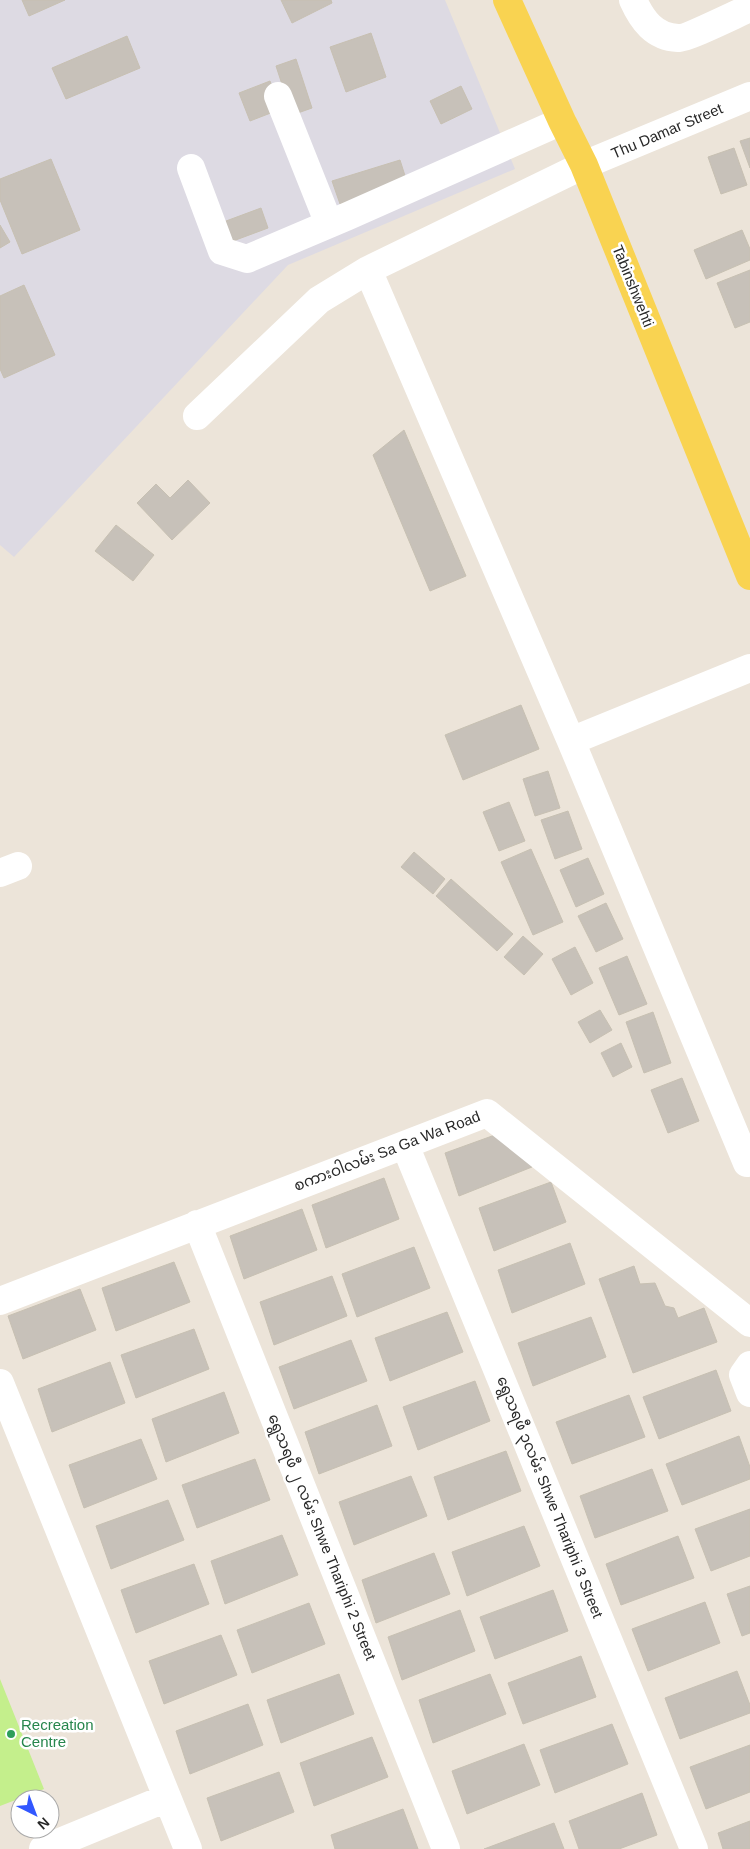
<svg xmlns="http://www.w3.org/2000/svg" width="750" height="1849" font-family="Arial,'Noto Sans Myanmar',sans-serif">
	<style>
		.industrial { fill: #dddae3 }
		.pitch { fill: #c4ef8c }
		.building { fill: #c7c1b9; stroke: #c7c0b2 }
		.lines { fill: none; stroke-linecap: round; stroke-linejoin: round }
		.minor { stroke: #fff; stroke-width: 28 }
		.major { stroke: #f9d351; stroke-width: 28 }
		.leisure-dot { fill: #2e9e5b; stroke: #fff; stroke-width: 2 }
		.labels { text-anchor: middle; stroke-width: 5; stroke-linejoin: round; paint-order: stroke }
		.street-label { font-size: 15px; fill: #282828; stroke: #fff }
		.leisure-label { font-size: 15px; fill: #27864d; stroke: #fff; text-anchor: start }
	</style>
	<rect width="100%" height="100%" fill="#ece4d9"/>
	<path class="industrial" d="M0,0H445L515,169L288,265L14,557L0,545Z"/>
	<path class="pitch" d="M0,1679L44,1789L0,1806Z"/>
	<path class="building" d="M22,0H65L29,16Z
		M281,0H331L332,3L292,23Z
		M371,33L386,77L346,92L330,47Z
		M127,36L140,68L66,99L52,68Z
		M296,59L312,108L292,115L276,66Z
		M270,81L281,109L250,121L239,93Z
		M461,86L472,109L441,124L430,101Z
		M750,138V168L740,141Z
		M734,148L747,185L721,194L708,157Z
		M51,159L80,230L22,254L0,200V179Z
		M400,160L407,182L340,204L332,181Z
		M261,208L268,228L225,244L218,224Z
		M0,225L10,242L0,248Z
		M742,230L750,249V260L706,279L694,250Z
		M750,270V322L735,328L717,283Z
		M24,285L55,355L4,378L0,369V296Z
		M404,430L466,576L430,591L373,455Z
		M188,480L210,503L172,540L137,503L156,484L170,498Z
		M116,525L154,555L133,581L95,551Z
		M521,705L539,749L463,780L445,735Z
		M548,771L560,808L535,816L523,779Z
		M509,802L525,841L499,851L483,812Z
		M568,811L582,849L555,859L541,820Z
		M531,849L563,922L533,935L501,862Z
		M414,852L445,879L433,894L401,867Z
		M588,858L604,894L576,907L560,870Z
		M451,879L513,934L497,951L436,896Z
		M606,903L623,939L596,952L578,916Z
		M523,936L543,954L524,975L504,957Z
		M575,947L593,983L571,995L552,959Z
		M627,956L647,1004L619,1015L599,968Z
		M600,1010L612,1030L590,1043L578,1022Z
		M653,1012L671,1063L644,1073L626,1022Z
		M621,1043L632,1067L613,1077L601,1053Z
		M682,1078L699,1121L668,1133L651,1090Z
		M517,1127L532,1167L459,1196L445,1153Z
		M384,1178L399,1219L326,1248L312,1205Z
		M551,1182L566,1222L494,1251L479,1208Z
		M302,1209L317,1250L244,1279L230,1236Z
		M570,1243L585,1284L512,1313L498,1270Z
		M414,1247L430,1288L357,1317L342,1274Z
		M174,1262L190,1302L116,1331L102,1288Z
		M634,1266L640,1284L655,1283L665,1306L674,1308L678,1318L704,1308L717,1342L633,1373L599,1279Z
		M332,1276L347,1316L274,1345L260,1302Z
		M80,1289L96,1330L23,1359L8,1316Z
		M447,1312L463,1352L390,1381L375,1338Z
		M591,1317L606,1357L533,1386L518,1343Z
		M194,1329L209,1369L136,1398L121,1355Z
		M351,1340L367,1381L294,1409L279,1367Z
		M110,1362L125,1403L52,1432L38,1389Z
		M716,1370L731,1411L659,1439L643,1397Z
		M475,1381L490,1421L418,1450L403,1407Z
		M224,1392L239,1433L166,1462L152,1419Z
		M629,1395L645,1437L572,1464L556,1422Z
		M377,1405L392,1446L319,1474L305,1432Z
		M739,1436L750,1467V1479L682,1505L666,1464Z
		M141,1439L157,1479L84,1508L69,1465Z
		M506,1451L521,1491L448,1520L434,1477Z
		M255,1459L270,1500L197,1528L182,1485Z
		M652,1469L668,1511L595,1538L580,1496Z
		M411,1476L427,1516L354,1545L339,1502Z
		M168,1500L184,1540L111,1569L96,1526Z
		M750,1509V1556L711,1571L695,1529Z
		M524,1526L540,1566L467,1596L452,1552Z
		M282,1535L298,1575L225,1604L211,1561Z
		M678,1536L694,1578L621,1605L606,1564Z
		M434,1553L450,1594L376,1623L362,1580Z
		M194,1564L209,1604L136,1633L121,1590Z
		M750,1586V1633L742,1636L727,1594Z
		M553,1590L568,1631L495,1659L480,1617Z
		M705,1602L720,1643L648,1671L632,1629Z
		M309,1603L325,1644L252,1673L237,1630Z
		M460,1610L475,1651L402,1680L388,1637Z
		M221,1635L237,1675L164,1704L149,1661Z
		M581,1656L596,1697L523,1724L508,1683Z
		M737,1671L750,1705V1713L680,1739L665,1698Z
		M339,1674L354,1714L281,1743L267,1700Z
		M490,1674L506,1714L433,1743L419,1700Z
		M248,1704L263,1745L190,1774L176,1731Z
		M612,1724L628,1764L555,1793L540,1750Z
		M372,1737L388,1777L314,1806L300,1763Z
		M524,1744L540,1785L467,1814L452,1771Z
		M750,1745V1792L706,1809L690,1767Z
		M279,1772L294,1812L221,1841L207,1798Z
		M642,1793L657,1835L619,1849H579L569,1821Z
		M403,1809L418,1849H335L331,1835Z
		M750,1821V1849H723L718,1833Z
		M554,1823L564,1849H484Z"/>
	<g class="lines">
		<path class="minor" d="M633,0C642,20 654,37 678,38C686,39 738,13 750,8
			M278,96L329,224
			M191,168L222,251L247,259L348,216L562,121
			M197,416L319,300L368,270
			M571,741L750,668
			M0,873L18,866
			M405,1145L694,1849
			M747,1163L571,741L368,270L584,165L750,96
			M197,1224L446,1849
			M0,1301L487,1113L750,1323
			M750,1365L743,1375L750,1393
			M0,1383L188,1849
			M43,1849L167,1798"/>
		<path class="major" d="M507,0L562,121L584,165L750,576"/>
	</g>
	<circle class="leisure-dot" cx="11" cy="1734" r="5"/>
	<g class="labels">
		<g class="street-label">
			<text transform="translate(667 131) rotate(-23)" y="5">Thu Damar Street</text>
			<text transform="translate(633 286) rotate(68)" y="5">Tabinshwehti</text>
			<text transform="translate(387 1151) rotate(-21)" y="5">စကားဝါလမ်း Sa Ga Wa Road</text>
			<text transform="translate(550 1497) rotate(68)" y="5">ရွေသရဖီ ၃လမ်း Shwe Thariphi 3 Street</text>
			<text transform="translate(322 1537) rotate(68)" y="5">ရွေသရဖီ ၂ လမ်း Shwe Thariphi 2 Street</text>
		</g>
		<g class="leisure-label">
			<text x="21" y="1730">Recreation<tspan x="21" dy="17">Centre</tspan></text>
		</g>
	</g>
	<g transform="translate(35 1814) rotate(138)"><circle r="24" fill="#ffffff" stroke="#a9a9a9"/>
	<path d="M0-4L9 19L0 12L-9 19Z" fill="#3257ff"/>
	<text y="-8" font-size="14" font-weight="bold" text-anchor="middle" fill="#282828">N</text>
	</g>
</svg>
